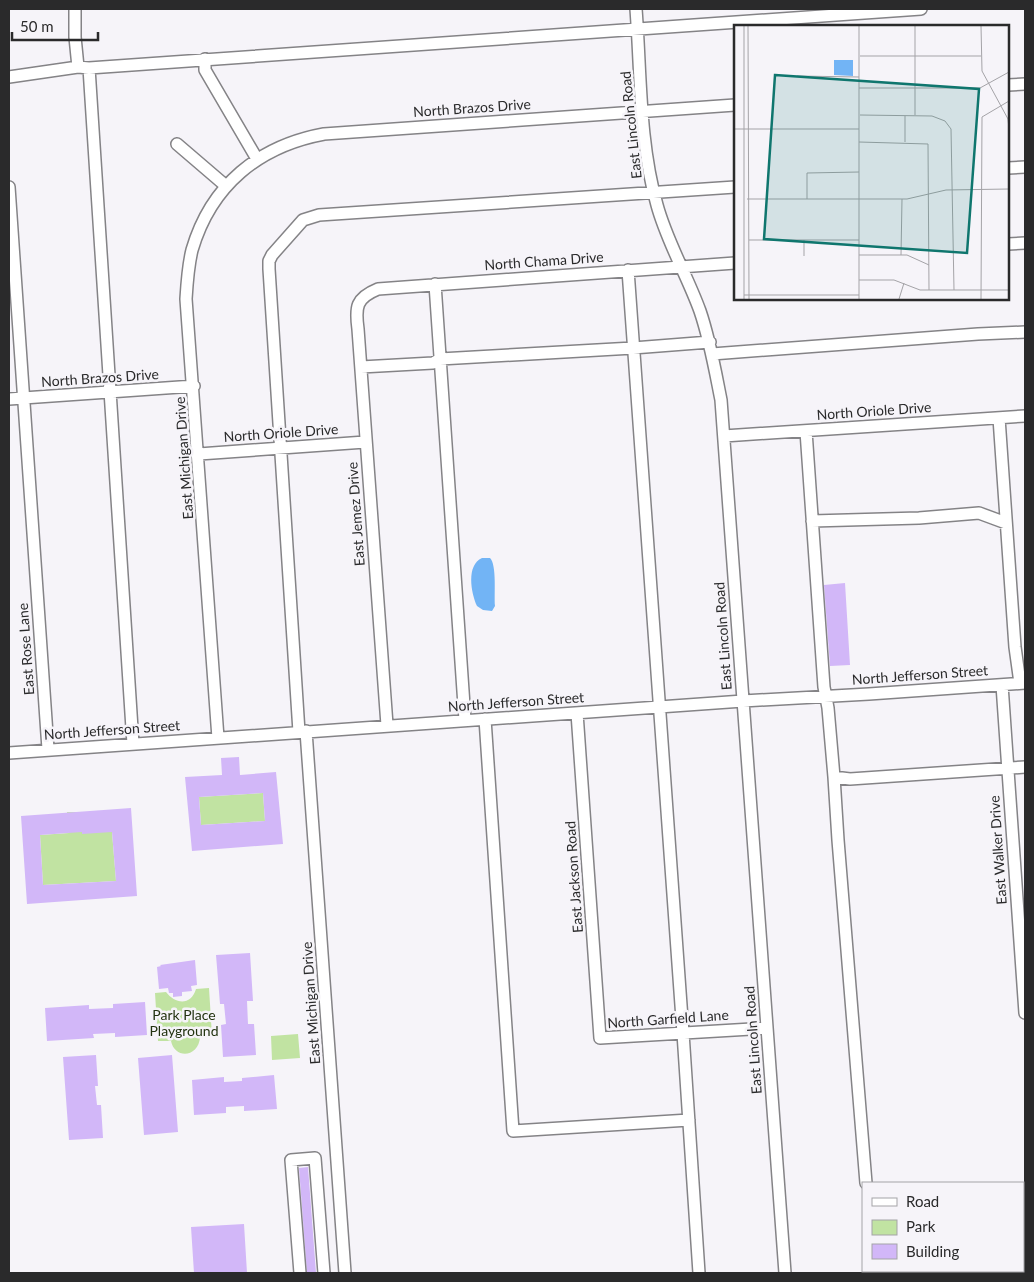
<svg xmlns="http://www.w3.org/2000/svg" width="1034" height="1282" font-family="Lato,sans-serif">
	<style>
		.green { fill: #c1e3a2 }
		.water { fill: #72b4f5 }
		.building { fill: #d2b7f8; fill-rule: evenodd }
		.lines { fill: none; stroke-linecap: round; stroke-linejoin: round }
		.minor-casing { stroke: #848386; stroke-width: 14 }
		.minor { stroke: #fff; stroke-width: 11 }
		.labels { text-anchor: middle; stroke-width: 5; stroke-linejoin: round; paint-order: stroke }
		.street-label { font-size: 14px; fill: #2a2a2b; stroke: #f6f4f9 }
		.park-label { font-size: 14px; fill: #233311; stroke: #f6f4f9 }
		.inset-road { fill: none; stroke: #a4a3a7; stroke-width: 1 }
		.view { fill: #0f766e; fill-opacity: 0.15; stroke: #0f766e; stroke-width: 2.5 }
		.inset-edge { fill: none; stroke: #2a2a2b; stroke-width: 2.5 }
	</style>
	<rect width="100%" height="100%" fill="#f6f4f9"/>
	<path class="green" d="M263,793L265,821L201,825L199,797Z
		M67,812H81L112,832L116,881L43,885L40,835L69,833Z
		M209,988L212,1036L200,1037C199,1057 175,1060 171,1041H158L155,993L166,992C175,1004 191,1006 196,989Z
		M298,1034L300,1058L272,1060L271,1036Z"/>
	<path class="water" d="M482,558H490C497,565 494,595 495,606L492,611L483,610L477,606C471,593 466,565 482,558Z"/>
	<path class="building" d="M845,583L850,665L830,666L824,585Z
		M239,757L240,775L276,772L283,844L192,851L185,777L222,775L221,758ZM263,793L265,821L201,825L199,797Z
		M131,808L137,896L27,904L21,816ZM82,832V834L112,832L116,881L43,885L40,835Z
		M250,953L253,1001H247L248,1024H254L256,1055L223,1057L221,1025L226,1024L224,1004H220L216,955Z
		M195,960L197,985L191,986L192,991L182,992V996L173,997V993H169L168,988L159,989L157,967L161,966L160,965Z
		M145,1002L147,1035L115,1037V1033L93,1034L94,1038L47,1041L45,1008L89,1005V1009L113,1008V1004Z
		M96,1055L98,1086H95L97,1105H101L103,1138L69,1140L63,1057Z
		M172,1055L178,1132L144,1135L138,1058Z
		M274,1075L277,1109L244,1111V1106L226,1107V1113L194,1115L192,1080L224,1077V1082L242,1081V1078Z
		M308,1167L316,1273H307L299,1168Z
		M244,1224L247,1273H194L191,1227Z"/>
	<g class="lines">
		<g class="minor-casing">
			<path id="minor" d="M75,9V37L78,67
				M636,9C641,74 639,142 657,205C667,242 687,275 700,311C710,340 715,370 721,400L785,1273
				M205,59V70L257,159
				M89,68L133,744
				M9,77L78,67L89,68L921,9
				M1008,85L1025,84
				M177,144L226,186
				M1008,168L1025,167
				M9,187L48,749
				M1008,244L1025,243
				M628,270L683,1033L699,1273
				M435,284L465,720
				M712,354L978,334L1025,332
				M361,367L433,363L440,359L633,348L710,342
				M9,399L194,386
				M999,418L1015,647L1020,683
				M806,431L824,687L828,708L834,777L838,840L866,1183
				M724,436L1025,416
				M199,454L365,442
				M812,521L919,518L979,513L1006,523
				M1002,685L1025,1013
				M577,713L600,1038L767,1028
				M485,719L513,1131L689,1120
				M387,725L358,329C355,307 356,298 378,289L735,263
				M306,731L345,1273
				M299,732L269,269V261L272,255L303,220L319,215L735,187
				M218,738L186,299C187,283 188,266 192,250C211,185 259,146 324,134L735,105
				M9,753L743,701L869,694L1025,683
				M834,777L850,779L1025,767
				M869,1271V1273
				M300,1273L291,1160L315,1158L324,1273"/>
		</g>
		<use href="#minor" class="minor"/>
	</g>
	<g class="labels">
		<g class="street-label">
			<text transform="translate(472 108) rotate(-4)" y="5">North Brazos Drive</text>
			<text transform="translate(631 125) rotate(-96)" y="5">East Lincoln Road</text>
			<text transform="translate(544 261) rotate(-4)" y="5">North Chama Drive</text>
			<text transform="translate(100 378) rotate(-4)" y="5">North Brazos Drive</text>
			<text transform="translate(874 411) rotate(-4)" y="5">North Oriole Drive</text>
			<text transform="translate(281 433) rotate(-4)" y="5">North Oriole Drive</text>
			<text transform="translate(184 458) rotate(-94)" y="5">East Michigan Drive</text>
			<text transform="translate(356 514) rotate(-94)" y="5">East Jemez Drive</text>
			<text transform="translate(723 636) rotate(-94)" y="5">East Lincoln Road</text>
			<text transform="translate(26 649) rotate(-94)" y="5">East Rose Lane</text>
			<text transform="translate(920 675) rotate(-4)" y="5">North Jefferson Street</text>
			<text transform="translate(516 702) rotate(-4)" y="5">North Jefferson Street</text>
			<text transform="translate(112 730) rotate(-4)" y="5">North Jefferson Street</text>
			<text transform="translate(998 850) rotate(-94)" y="5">East Walker Drive</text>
			<text transform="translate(574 877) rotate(-94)" y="5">East Jackson Road</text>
			<text transform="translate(311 1003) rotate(-94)" y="5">East Michigan Drive</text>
			<text transform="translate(668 1019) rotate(-4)" y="5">North Garfield Lane</text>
			<text transform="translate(753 1040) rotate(-94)" y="5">East Lincoln Road</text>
		</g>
		<g class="park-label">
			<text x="184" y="1020">Park Place<tspan x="184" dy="16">Playground</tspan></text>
		</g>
	</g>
	<g transform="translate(734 25)">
		<rect width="275" height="275" fill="#f6f4f9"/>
		<path d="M100,35H119V51L100,50Z" fill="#72b4f5"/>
		<path class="inset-road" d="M10,1V274M14,1L15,274M125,1V274M181,1V90M247,1L248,46L274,94L275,104M126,31H247M63,51L125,52M125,63H246L275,47M126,90L198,91L211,96L217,104L220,265M171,91V117M248,92L275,76M0,104H125M125,117L194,119L195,265M13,174H173L212,165L275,164M73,174V148L125,147M275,192V244M15,215H125M125,230H173L195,240M167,230L168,174M70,231V215M125,255H160L186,265H275M10,270H125M165,274L170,258M247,274L248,92"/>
		<path class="view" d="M41,50L245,64L233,228L30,214Z"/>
		<rect width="275" height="275" class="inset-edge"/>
	</g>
	<rect width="1034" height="1282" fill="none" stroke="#2a2a2b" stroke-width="20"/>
	<rect x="862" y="1182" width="162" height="90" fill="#f6f4f9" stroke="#a4a3a7"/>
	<rect x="872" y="1198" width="25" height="8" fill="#ffffff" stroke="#a4a3a7"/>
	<text x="906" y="1207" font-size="15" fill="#2a2a2b">Road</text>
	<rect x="872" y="1220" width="25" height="15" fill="#c1e3a2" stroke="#a4a3a7"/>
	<text x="906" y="1232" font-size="15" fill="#2a2a2b">Park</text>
	<rect x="872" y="1244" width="25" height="15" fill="#d2b7f8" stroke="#a4a3a7"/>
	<text x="906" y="1257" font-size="15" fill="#2a2a2b">Building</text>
	<path d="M12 32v8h86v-8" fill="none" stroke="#2a2a2b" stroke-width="2.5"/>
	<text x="20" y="32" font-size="15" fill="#2a2a2b" stroke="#f6f4f9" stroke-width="4" paint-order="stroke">50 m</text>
</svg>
